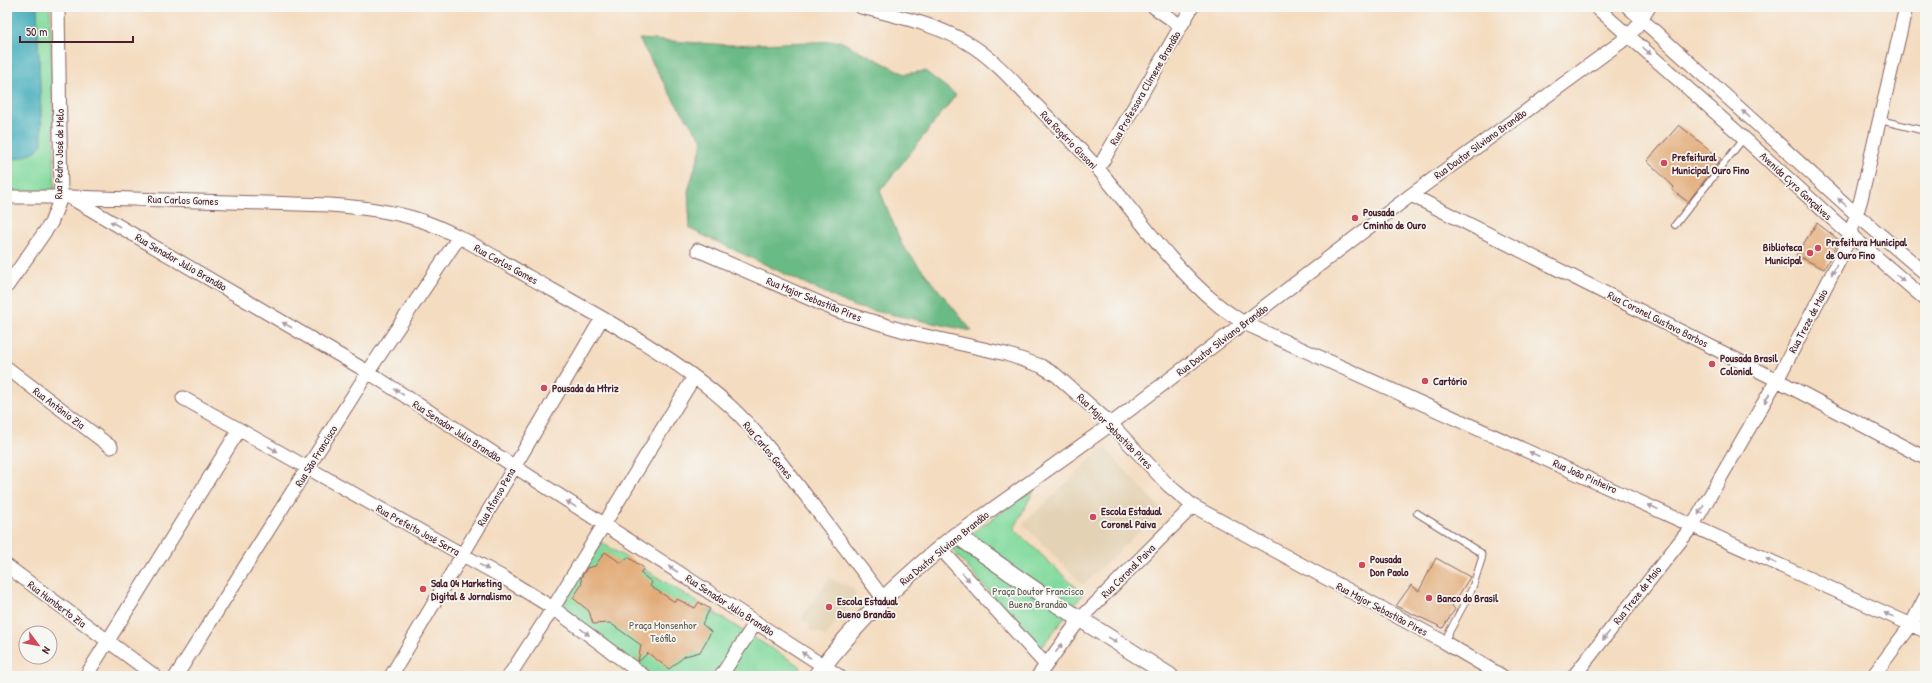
<svg xmlns="http://www.w3.org/2000/svg" width="1932" height="683" font-family="'Patrick Hand',sans-serif">
	<style>
		.built { fill: #e3d2b4 }
		.green { fill: #83da9e; stroke: #667c64 }
		.forest { fill: #6aba85; stroke: #5a6c58 }
		.water { fill: #3cabba; stroke: #436572 }
		.building { fill: #e2aa76 }
		.lines { fill: none; stroke-linecap: round; stroke-linejoin: round }
		.service-casing { stroke: #86615f; stroke-width: 8 }
		.minor-casing { stroke: #86615f; stroke-width: 15 }
		.tertiary-casing { stroke: #86615f; stroke-width: 18 }
		.service { stroke: #fff; stroke-width: 6 }
		.minor { stroke: #fff; stroke-width: 13 }
		.tertiary { stroke: #fff; stroke-width: 16 }
		.oneway { fill: #ae9aa0 }
		.poi-dot { fill: #d1495b; stroke: #f6f6f2; stroke-width: 1.5 }
		.labels { text-anchor: middle; stroke-width: 3.5; stroke-linejoin: round; paint-order: stroke }
		.street-label { font-size: 11px; fill: #4a1f2b; stroke: #f6f6f2 }
		.poi-label { font-size: 11px; font-weight: bold; fill: #4a1f2b; stroke: #f6f6f2; text-anchor: start }
		.park-label { font-size: 11px; fill: #5b574e; stroke: #f6f6f2 }
	</style>
	<rect width="100%" height="100%" fill="#f6f6f2"/>
	<filter id="ink" filterUnits="userSpaceOnUse"><feTurbulence type="fractalNoise" baseFrequency=".025" numOctaves="2"/><feDisplacementMap in="SourceGraphic" scale="8" xChannelSelector="R" yChannelSelector="G"/><feConvolveMatrix kernelMatrix="1 2 1 2 8 2 1 2 1" color-interpolation-filters="sRGB"/></filter>
	<filter id="wash" filterUnits="userSpaceOnUse"><feTurbulence type="fractalNoise" baseFrequency=".012" numOctaves="4" result="noise"/><feDisplacementMap in="SourceGraphic" scale="16" xChannelSelector="R" yChannelSelector="G"/><feGaussianBlur stdDeviation="0.9" result="paint"/><feColorMatrix in="noise" values="0 0 0 0 0 0 0 0 0 0 0 0 0 0 0 0 0 1.4 0 .05"/><feComposite in="paint" operator="in"/></filter>
	<g filter="url(#wash)">
		<rect width="100%" height="100%" fill="#f4dcc0"/>
		<path class="built" d="M1104,447L1162,510L1083,585L1023,524Z
			M830,577L841,585L844,583L855,590L854,593L857,596L825,637L818,632L816,633L809,629L810,626L801,618Z"/>
		<path class="green" d="M37,7H50L55,192L7,194V161L34,153L42,143Z
			M1035,488L1014,529L1083,594L1039,650L951,548Z
			M601,542L801,667L796,676H652L560,609Z"/>
		<path class="forest" d="M639,39L729,45L840,41L905,74L925,71L956,95L880,191L902,245L972,331L855,307L690,229L688,191L703,141L674,101Z"/>
		<path class="water" d="M7,7H37L42,143C37,156 20,157 7,161Z"/>
		<g id="blocks">
			<path class="building" d="M1679,125L1721,159L1688,202L1672,190L1674,187L1647,161Z
				M1817,223L1839,240L1824,269L1796,255Z
				M605,552L621,563L628,557L644,568L640,573L652,582L650,586L675,602L677,599L695,608L699,602L710,609L702,624L711,632L700,652L685,656L669,669L648,653L638,662L641,645L610,623L593,624L589,611L573,598L582,584L581,578L587,568L595,566Z
				M1436,558L1470,577L1452,606L1455,609L1443,628L1396,606L1411,585L1419,591Z"/>
		</g>
	</g>
	<g filter="url(#ink)">
		<use href="#blocks" fill-opacity="0" stroke="#86615f" stroke-width="1"/>
		<g class="lines">
			<g class="service-casing">
				<path id="service" d="M1880,120L1925,131
					M1675,225L1744,138
					M1417,513L1481,553L1482,558L1472,589L1444,642"/>
			</g>
			<g class="minor-casing">
				<path id="minor" d="M861,7C897,16 943,26 974,47C998,63 1018,87 1038,107C1058,128 1080,148 1099,170C1135,213 1173,268 1217,304C1225,311 1235,317 1244,323L1925,631
					M1154,7L1181,26
					M1596,7L1744,138L1839,225L1925,299
					M1628,7L1857,215L1925,273
					M1098,169L1192,7
					M1411,195L1777,380L1925,458
					M7,197H69L330,205C358,207 386,210 413,218C454,230 492,256 529,277C595,314 674,355 730,406C759,433 783,466 807,497C832,531 858,565 883,598
					M71,198L368,372L839,676
					M698,250L838,311L908,332L1006,354L1041,366L1056,375L1111,424L1168,485L1193,506L1444,642L1502,676
					M7,286L51,223L61,197L58,7
					M7,368L111,447
					M183,398L504,578L553,608L644,676
					M956,535L1103,430L1411,195L1621,42L1636,28L1649,7
					M940,548L1046,665
					M7,566L155,676
					M86,676L239,430
					M176,676L368,372L459,237
					M391,676L602,318
					M509,676L553,608L694,377
					M721,676L756,622
					M1038,676L1080,619L1193,506
					M1574,676L1693,525L1777,380L1841,257L1850,235L1861,199L1906,7
					M1873,676L1911,625L1925,598"/>
			</g>
			<g class="tertiary-casing">
				<path id="tertiary" d="M816,676C855,622 905,577 956,535L1044,596L1170,676"/>
			</g>
			<use href="#service" class="service"/>
			<use href="#minor" class="minor"/>
			<use href="#tertiary" class="tertiary"/>
		</g>
		<defs><path id="oneway-solid" d="M-6-.8H1V-3.2L6.5 0L1 3.2V.8H-6Z"/></defs>
		<g class="oneway">
			<use href="#oneway-solid" transform="translate(1647 51) rotate(42)"/>
			<use href="#oneway-solid" transform="translate(1746 114) rotate(-138)"/>
			<use href="#oneway-solid" transform="translate(1842 202) rotate(-138)"/>
			<use href="#oneway-solid" transform="translate(115 224) rotate(-150)"/>
			<use href="#oneway-solid" transform="translate(1834 270) rotate(118)"/>
			<use href="#oneway-solid" transform="translate(1900 278) rotate(41)"/>
			<use href="#oneway-solid" transform="translate(287 325) rotate(-150)"/>
			<use href="#oneway-solid" transform="translate(399 392) rotate(-147)"/>
			<use href="#oneway-solid" transform="translate(1767 398) rotate(120)"/>
			<use href="#oneway-solid" transform="translate(273 449) rotate(30)"/>
			<use href="#oneway-solid" transform="translate(1534 454) rotate(-156)"/>
			<use href="#oneway-solid" transform="translate(571 504) rotate(-148)"/>
			<use href="#oneway-solid" transform="translate(1653 507) rotate(-156)"/>
			<use href="#oneway-solid" transform="translate(1701 510) rotate(120)"/>
			<use href="#oneway-solid" transform="translate(1771 561) rotate(-155)"/>
			<use href="#oneway-solid" transform="translate(484 567) rotate(30)"/>
			<use href="#oneway-solid" transform="translate(673 569) rotate(-147)"/>
			<use href="#oneway-solid" transform="translate(966 577) rotate(48)"/>
			<use href="#oneway-solid" transform="translate(1889 615) rotate(-155)"/>
			<use href="#oneway-solid" transform="translate(585 632) rotate(37)"/>
			<use href="#oneway-solid" transform="translate(1606 636) rotate(128)"/>
			<use href="#oneway-solid" transform="translate(1113 640) rotate(32)"/>
			<use href="#oneway-solid" transform="translate(1059 648) rotate(-53)"/>
			<use href="#oneway-solid" transform="translate(806 655) rotate(-147)"/>
		</g>
	</g>
	<g class="poi-dot">
		<circle cx="1664" cy="163" r="4"/>
		<circle cx="1355" cy="218" r="4"/>
		<circle cx="1818" cy="248" r="4"/>
		<circle cx="1810" cy="253" r="4"/>
		<circle cx="1712" cy="364" r="4"/>
		<circle cx="1425" cy="381" r="4"/>
		<circle cx="544" cy="388" r="4"/>
		<circle cx="1093" cy="517" r="4"/>
		<circle cx="1362" cy="565" r="4"/>
		<circle cx="423" cy="589" r="4"/>
		<circle cx="1429" cy="598" r="4"/>
		<circle cx="829" cy="607" r="4"/>
	</g>
	<g class="labels">
		<g class="street-label">
			<text transform="translate(1145 88) rotate(-60)" y="4">Rua Professora Climene Brandão</text>
			<text transform="translate(1069 140) rotate(46)" y="4">Rua Rogério Gissoni</text>
			<text transform="translate(1480 144) rotate(-36)" y="4">Rua Doutor Silviano Brandão</text>
			<text transform="translate(59 154) rotate(-89)" y="4">Rua Pedro José de Melo</text>
			<text transform="translate(1796 186) rotate(43)" y="4">Avenida Cyro Gonçalves</text>
			<text transform="translate(183 200) rotate(2)" y="4">Rua Carlos Gomes</text>
			<text transform="translate(181 262) rotate(30)" y="4">Rua Senador Julio Brandão</text>
			<text transform="translate(506 264) rotate(29)" y="4">Rua Carlos Gomes</text>
			<text transform="translate(814 299) rotate(22)" y="4">Rua Major Sebastião Pires</text>
			<text transform="translate(1658 319) rotate(27)" y="4">Rua Coronel Gustavo Barbos</text>
			<text transform="translate(1808 321) rotate(-62)" y="4">Rua Treze de Maio</text>
			<text transform="translate(1222 340) rotate(-37)" y="4">Rua Doutor Silviano Brandão</text>
			<text transform="translate(59 408) rotate(37)" y="4">Rua Antônio Zia</text>
			<text transform="translate(457 431) rotate(33)" y="4">Rua Senador Julio Brandão</text>
			<text transform="translate(1115 431) rotate(45)" y="4">Rua Major Sebastião Pires</text>
			<text transform="translate(768 450) rotate(50)" y="4">Rua Carlos Gomes</text>
			<text transform="translate(316 456) rotate(-58)" y="4">Rua São Francisco</text>
			<text transform="translate(1585 476) rotate(24)" y="4">Rua João Pinheiro</text>
			<text transform="translate(496 497) rotate(-60)" y="4">Rua Afonso Pena</text>
			<text transform="translate(418 530) rotate(29)" y="4">Rua Prefeito José Serra</text>
			<text transform="translate(944 548) rotate(-39)" y="4">Rua Doutor Silviano Brandão</text>
			<text transform="translate(1128 571) rotate(-45)" y="4">Rua Coronal Paiva</text>
			<text transform="translate(1637 595) rotate(-52)" y="4">Rua Treze de Maio</text>
			<text transform="translate(57 604) rotate(37)" y="4">Rua Humberto Zia</text>
			<text transform="translate(730 605) rotate(33)" y="4">Rua Senador Julio Brandão</text>
			<text transform="translate(1382 609) rotate(28)" y="4">Rua Major Sebastião Pires</text>
		</g>
		<g class="poi-label">
			<text x="1672" y="161">Prefeitural<tspan x="1672" dy="13">Municipal Ouro Fino</tspan></text>
			<text x="1363" y="216">Pousada<tspan x="1363" dy="13">Cminho de Ouro</tspan></text>
			<text x="1826" y="246">Prefeitura Municipal<tspan x="1826" dy="13">de Ouro Fino</tspan></text>
			<text x="1802" y="251" text-anchor="end">Biblioteca<tspan x="1802" dy="13">Municipal</tspan></text>
			<text x="1720" y="362">Pousada Brasil<tspan x="1720" dy="13">Colonial</tspan></text>
			<text x="1433" y="385">Cartório</text>
			<text x="552" y="392">Pousada da Mtriz</text>
			<text x="1101" y="515">Escola Estadual<tspan x="1101" dy="13">Coronel Paiva</tspan></text>
			<text x="1370" y="563">Pousada<tspan x="1370" dy="13">Don Paolo</tspan></text>
			<text x="431" y="587">Sala 04 Marketing<tspan x="431" dy="13">Digital &amp; Jornalismo</tspan></text>
			<text x="1437" y="602">Banco do Brasil</text>
			<text x="837" y="605">Escola Estadual<tspan x="837" dy="13">Bueno Brandão</tspan></text>
		</g>
		<g class="park-label">
			<text x="1038" y="595">Praça Doutor Francisco<tspan x="1038" dy="13">Bueno Brandão</tspan></text>
			<text x="663" y="629">Praça Monsenhor<tspan x="663" dy="13">Teófilo</tspan></text>
		</g>
	</g>
	<rect width="1932" height="683" fill="none" stroke="#f6f6f2" stroke-width="24"/>
	<g transform="translate(38 645) rotate(122)"><circle r="19" fill="#f6f6f2" stroke="#b1a0a2"/>
	<path d="M0-3L7 15L0 10L-7 15Z" fill="#d1495b"/>
	<text y="-6" font-size="11" font-weight="bold" text-anchor="middle" fill="#4a1f2b">N</text>
	</g>
	<path d="M20 36v6h113v-6" fill="none" stroke="#4a1f2b" stroke-width="2"/>
	<text x="26" y="36" font-size="12" fill="#4a1f2b" stroke="#f6f6f2" stroke-width="3" paint-order="stroke">50 m</text>
</svg>
